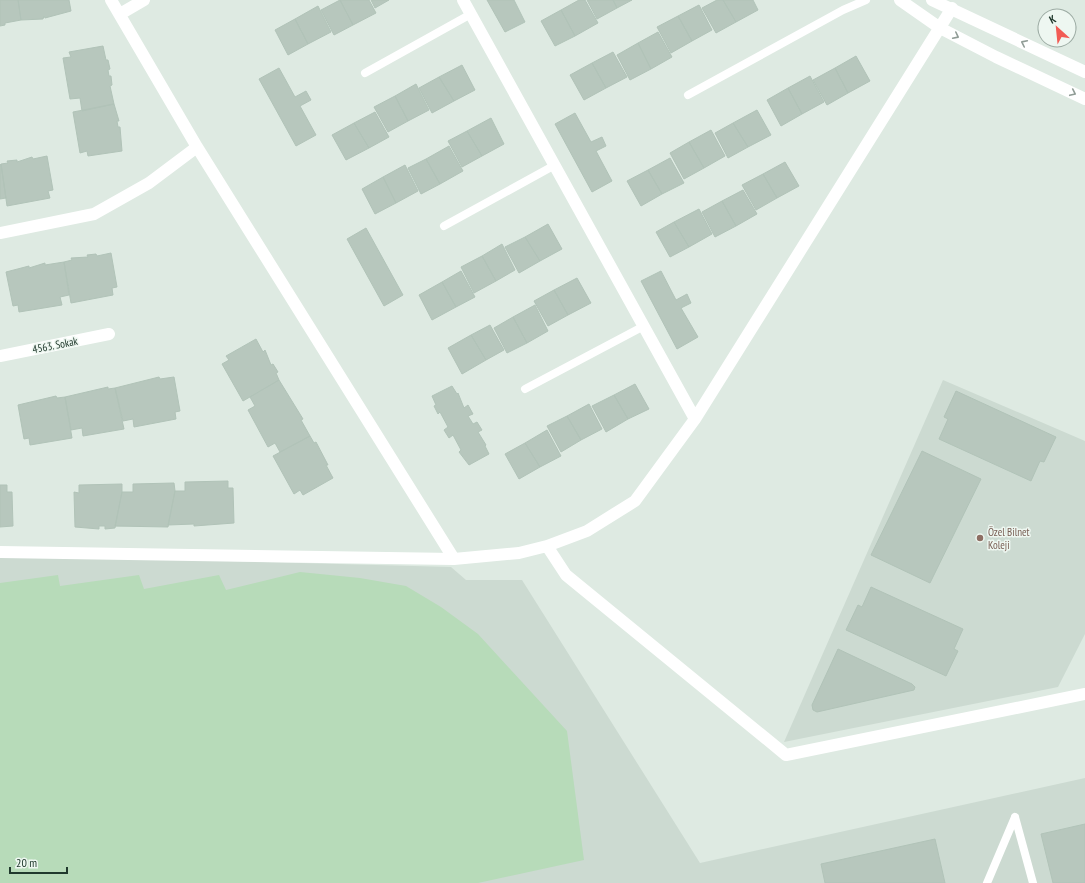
<svg xmlns="http://www.w3.org/2000/svg" width="1085" height="883" font-family="'PT Sans Narrow',sans-serif">
	<style>
		.built { fill: #ccdad1 }
		.green { fill: #b7dbb9 }
		.building { fill: #b7c7bd; stroke: #b1c3b8 }
		.lines { fill: none; stroke-linecap: round; stroke-linejoin: round }
		.service { stroke: #fff; stroke-width: 8 }
		.minor { stroke: #fff; stroke-width: 12 }
		.tertiary { stroke: #fff; stroke-width: 12 }
		.oneway { stroke: #909c96 }
		.education-dot { fill: #8d6e63; stroke: #eef7f1; stroke-width: 1.5 }
		.labels { text-anchor: middle; stroke-width: 3; stroke-linejoin: round; paint-order: stroke }
		.street-label { font-size: 11px; fill: #20392d; stroke: #eef7f1 }
		.education-label { font-size: 11px; fill: #785e54; stroke: #eef7f1; text-anchor: start }
	</style>
	<rect width="100%" height="100%" fill="#deeae2"/>
	<path class="built" d="M943,380L1085,441V634L1058,687L784,742Z
		M0,555L451,567L466,580H522L700,863L1085,778V883H0Z"/>
	<path class="green" d="M300,572L360,578L406,586L441,607L478,634L567,731L584,860L478,883H0V583L58,575L60,586L139,575L144,589L219,575L226,590Z"/>
	<path class="building" d="M0,0H18L21,20L5,23V25L0,26Z
		M18,0H69L71,11L45,18L44,16L43,19L21,20Z
		M340,0L353,25L334,35L321,10Z
		M340,0H369L376,13L353,25Z
		M371,0H389L375,8Z
		M487,0H514L525,22L505,32Z
		M579,0H585L598,23L575,36L561,10Z
		M587,0H613L617,8L597,19Z
		M613,0H632L617,8Z
		M717,0H723L736,22L716,33L702,8Z
		M723,0H753L758,10L736,22Z
		M699,5L712,30L692,41L678,16Z
		M318,6L331,32L308,44L295,19Z
		M561,10L575,36L555,46L541,21Z
		M678,16L692,41L671,53L657,27Z
		M295,19L308,44L288,55L275,30Z
		M658,32L672,57L651,69L638,43Z
		M638,43L651,69L630,80L617,55Z
		M103,46L106,60H108L110,69L108,70L109,76H111L112,85L110,86L114,104L82,111L80,98L70,99L63,58L71,57L69,52Z
		M613,52L627,77L606,88L592,63Z
		M856,56L870,81L848,93L835,68Z
		M592,63L606,88L584,100L570,75Z
		M462,65L475,90L454,101L439,77Z
		M279,68L295,97L306,91L311,100L300,106L316,135L296,146L259,79Z
		M835,68L848,93L827,105L813,80Z
		M810,76L824,102L802,114L788,88Z
		M439,77L454,101L432,113L419,88Z
		M416,84L429,110L408,121L395,96Z
		M788,88L802,114L781,126L767,100Z
		M395,96L408,121L388,132L374,107Z
		M114,104L119,121H117L118,127H120L122,151L88,156L87,151L80,153L73,112Z
		M757,110L771,135L748,147L733,123Z
		M375,112L389,137L369,148L354,123Z
		M575,113L591,142L602,137L606,146L596,151L612,181L592,192L555,124Z
		M491,118L504,144L482,156L467,131Z
		M354,123L369,148L346,160L332,135Z
		M733,123L748,147L728,158L715,133Z
		M711,130L725,156L704,168L689,142Z
		M467,131L482,156L462,167L448,141Z
		M689,142L704,168L684,179L670,153Z
		M449,146L463,171L440,184L426,159Z
		M47,156L53,190L48,191L50,198L7,206L1,164L8,163L7,161L17,160V162L32,157L33,159Z
		M670,158L684,183L662,194L648,170Z
		M426,159L440,184L421,194L408,168Z
		M785,162L799,186L777,198L763,174Z
		M1,164L6,198L0,199V165Z
		M405,165L418,191L396,203L383,177Z
		M648,170L662,194L641,206L627,181Z
		M763,174L777,198L756,210L742,185Z
		M383,177L396,203L375,214L362,189Z
		M743,190L757,214L736,226L722,201Z
		M722,201L736,226L715,237L702,212Z
		M699,209L712,234L689,247L674,222Z
		M674,222L689,247L670,257L656,232Z
		M548,224L562,249L540,261L525,237Z
		M366,228L403,295L384,306L347,239Z
		M525,237L540,261L519,273L505,247Z
		M502,244L515,270L496,281L482,256Z
		M111,253L117,287L112,288L113,295L71,303L64,262L72,260L71,258L88,257L87,255L96,254L97,256Z
		M482,256L496,281L474,293L461,267Z
		M64,262L69,295L60,297L62,305L19,312L18,305L13,306L6,272L29,266V268L45,263V265Z
		M461,271L475,297L456,307L442,282Z
		M661,271L676,300L687,294L691,303L681,308L698,337L677,349L641,281Z
		M577,278L591,303L568,315L554,290Z
		M442,282L456,307L432,320L419,295Z
		M554,290L568,315L548,326L534,301Z
		M535,305L548,331L527,343L513,317Z
		M513,317L527,343L507,353L494,328Z
		M490,325L504,350L486,360L471,335Z
		M471,335L486,360L462,374L448,348Z
		M256,339L263,352L265,350L271,365L273,364L278,372L276,373L279,380L243,401L222,364L229,360L226,356Z
		M159,377L160,379L174,377L180,411L175,412L176,419L134,427L133,419L123,421L115,388Z
		M279,380L303,419L301,420L310,436L280,452L275,443L268,447L248,410L255,406L250,397Z
		M635,384L649,409L628,419L614,395Z
		M452,386L457,394L458,393L464,408L468,405L473,414L468,416L473,424L477,422L482,430L478,432L486,445L485,446L489,454L469,465L459,452L461,450L453,435L449,438L444,430L448,427L440,412L438,414L434,406L436,405L432,396Z
		M108,387V389L115,388L124,429L83,436L82,428L71,430L65,397Z
		M956,391L1056,437L1044,462L1040,461L1031,481L939,439L948,419L944,417Z
		M614,395L628,419L606,432L592,406Z
		M56,396L57,398L65,397L72,438L30,445L29,438L24,439L18,405Z
		M589,404L602,429L581,440L567,416Z
		M567,416L581,440L561,452L547,426Z
		M547,430L561,456L540,467L525,443Z
		M310,436L314,443L316,442L328,465H326L333,478L303,495L300,490L294,494L273,456Z
		M525,443L540,467L519,479L505,454Z
		M922,451L981,479L930,583L871,555Z
		M228,481V488H233L234,523L194,526V524L168,525L175,491H185V482Z
		M174,483L175,491L168,527L115,526L122,492H133V484Z
		M122,484V492L115,528L105,529V526H99V529L75,527L74,492L79,493V485Z
		M0,485H7V492H12L13,526L0,527Z
		M871,587L963,629L954,649L958,651L946,676L846,630L858,605L862,607Z
		M838,649L912,684L915,687L914,690L817,712L813,710L812,705Z
		M1085,824V883H1053L1041,834Z
		M935,839L945,883H825L821,864Z"/>
	<g class="lines">
		<path class="service" d="M365,73L471,14
			M688,95L843,10L866,0
			M444,226L555,165
			M525,389L644,326
			M1015,817L1033,883
			M987,883L1015,817"/>
		<path class="minor" d="M111,0L197,147L454,559
			M463,0L695,419
			M120,14L144,0
			M0,233L94,214L149,183L197,147
			M0,356L109,334
			M547,546L566,575L786,755L1085,694
			M0,552L454,559L519,553L547,546L587,531L635,501L695,419L952,8"/>
		<path class="tertiary" d="M900,0L940,28L996,57L1085,99
			M932,0L1085,72"/>
	</g>
	<defs><path id="oneway-chevron" d="M-2-3.5L2.5 0L-2 3.5" fill="none" stroke-width="1.6" stroke-linecap="round" stroke-linejoin="round"/></defs>
	<g class="oneway">
		<use href="#oneway-chevron" transform="translate(956 36) rotate(27)"/>
		<use href="#oneway-chevron" transform="translate(1024 43) rotate(-154)"/>
		<use href="#oneway-chevron" transform="translate(1073 93) rotate(25)"/>
	</g>
	<circle class="education-dot" cx="980" cy="538" r="4"/>
	<g class="labels">
		<g class="street-label">
			<text transform="translate(55 345) rotate(-11)" y="4">4563. Sokak</text>
		</g>
		<g class="education-label">
			<text x="988" y="536">Özel Bilnet<tspan x="988" dy="13">Koleji</tspan></text>
		</g>
	</g>
	<g transform="translate(1057 28) rotate(333)"><circle r="19" fill="#eef7f1" stroke="#9caba3"/>
	<path d="M0-3L7 15L0 10L-7 15Z" fill="#f25b54"/>
	<text y="-6" font-size="11" font-weight="bold" text-anchor="middle" fill="#20392d">K</text>
	</g>
	<path d="M10 867v6h57v-6" fill="none" stroke="#20392d" stroke-width="2"/>
	<text x="16" y="867" font-size="12" fill="#20392d" stroke="#eef7f1" stroke-width="3" paint-order="stroke">20 m</text>
</svg>
